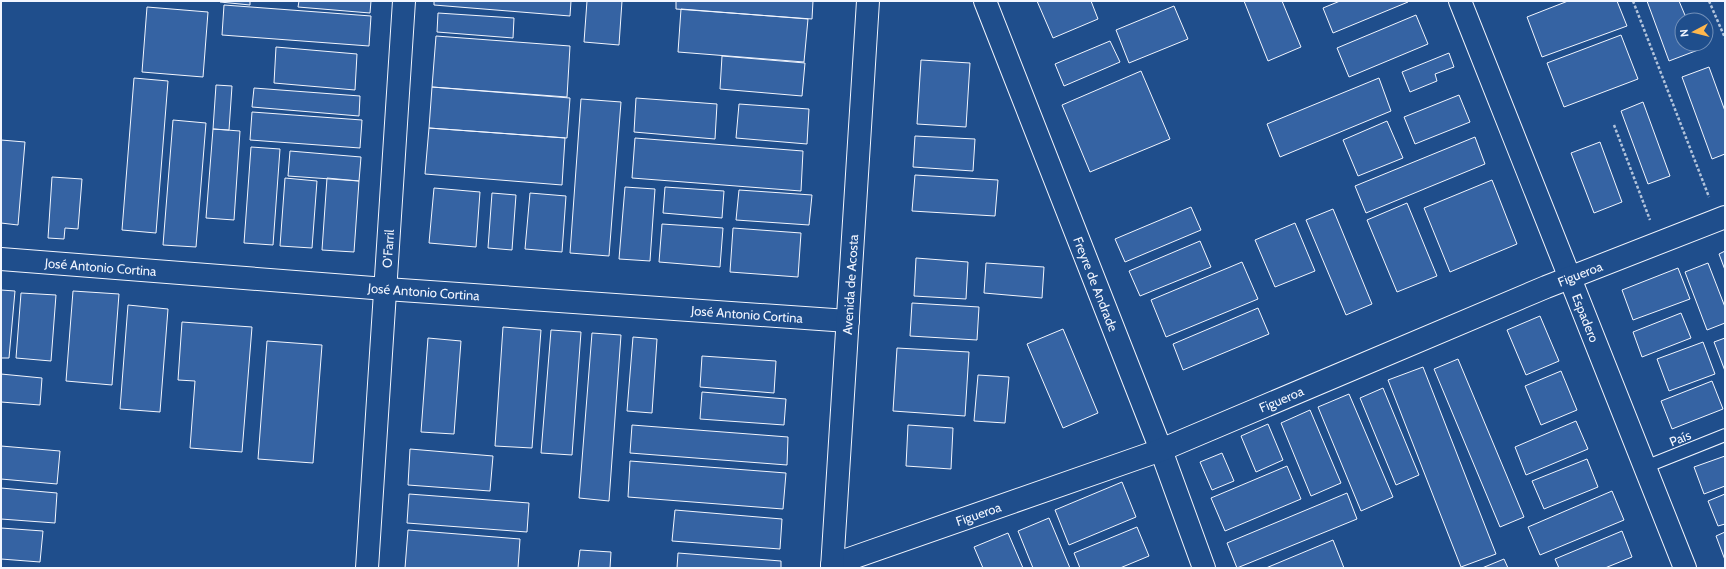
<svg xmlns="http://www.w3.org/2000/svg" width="1726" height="569" font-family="Cabin,sans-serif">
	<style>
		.building { fill: #3563a3; stroke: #f2f6ff }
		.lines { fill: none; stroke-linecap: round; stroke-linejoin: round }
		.service-casing { stroke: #f2f6ff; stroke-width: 14 }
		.minor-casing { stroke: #f2f6ff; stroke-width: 24 }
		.secondary-casing { stroke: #f2f6ff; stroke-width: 24 }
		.path { stroke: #b3c4dc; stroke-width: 2.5; stroke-dasharray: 3 2; stroke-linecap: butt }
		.service { stroke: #1f4e8c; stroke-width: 12 }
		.minor { stroke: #1f4e8c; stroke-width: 22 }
		.secondary { stroke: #1f4e8c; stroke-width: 22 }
		.labels { text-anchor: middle; stroke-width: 3; stroke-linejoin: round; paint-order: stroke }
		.street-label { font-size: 13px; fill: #f2f6ff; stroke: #1f4e8c }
	</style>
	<rect width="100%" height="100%" fill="#1f4e8c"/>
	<path class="building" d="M220,1H250V5L220,2Z
		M299,1H371L370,13L298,7Z
		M434,1H571L570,16L434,5Z
		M587,1H622L619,45L584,42Z
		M676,1H813L812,19L676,9Z
		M1037,1H1091L1098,19L1053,38Z
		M1244,1H1282L1301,47L1268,61Z
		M1340,1H1407L1408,2L1333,33L1323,8Z
		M1568,1H1617L1627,26L1542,57L1527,17Z
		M1647,1H1679L1687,20H1682V44H1696L1698,50L1669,61Z
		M224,5L371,16L369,46L222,35Z
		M1174,6L1188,39L1129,63L1116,30Z
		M147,7L208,12L203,77L142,72Z
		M681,9L808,19L804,62L678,52Z
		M438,13L514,18L513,38L437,32Z
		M1416,15L1428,44L1349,77L1337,48Z
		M1621,35L1638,79L1564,107L1547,63Z
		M436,36L570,46L567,97L432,87Z
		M1110,41L1120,62L1064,86L1055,64Z
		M276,47L357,54L355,90L274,83Z
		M1449,53L1454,67L1435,74L1437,81L1410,92L1402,72Z
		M722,56L805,63L802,96L720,89Z
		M921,60L970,63L966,127L917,124Z
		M1709,67L1725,111V154L1712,159L1682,77Z
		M1141,71L1170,139L1090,172L1062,105Z
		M134,78L168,81L156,233L122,230Z
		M1379,78L1391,111L1280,157L1267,124Z
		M216,85L232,86L229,130L213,129Z
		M432,87L570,98L567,138L429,128Z
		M254,88L360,96L359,116L252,107Z
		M1459,95L1470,122L1415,144L1404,117Z
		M636,98L717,104L715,139L634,132Z
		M581,99L621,102L609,256L570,253Z
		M1643,102L1670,176L1648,184L1621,111Z
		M739,104L809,109L807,144L736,138Z
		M252,112L362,120L360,148L250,140Z
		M173,120L206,123L196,247L163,245Z
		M1387,121L1403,158L1358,176L1343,140Z
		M429,128L565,138L562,185L425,174Z
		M213,129L240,131L234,220L206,218Z
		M915,136L975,139L973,171L913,167Z
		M1475,137L1485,164L1366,213L1355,186Z
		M635,138L803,151L801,191L632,178Z
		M1,140L25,142L18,225L1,223Z
		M1600,142L1622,202L1594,213L1571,153Z
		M251,147L280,149L273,245L244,243Z
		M290,151L361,157L359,181L288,176Z
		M915,175L998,180L995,216L912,211Z
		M52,177L82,179L78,229L65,228L64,239L48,238Z
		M285,178L317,181L312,248L280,246Z
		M327,178L359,181L354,252L322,250Z
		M1492,180L1517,244L1450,272L1424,208Z
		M625,187L655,189L650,261L619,259Z
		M665,187L724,191L722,218L663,213Z
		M434,188L480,192L476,247L429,243Z
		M739,190L812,195L809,225L736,220Z
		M492,193L516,195L512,250L488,248Z
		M530,193L566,196L562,252L525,249Z
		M1407,203L1437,276L1397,292L1367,220Z
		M1191,207L1201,230L1125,262L1115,239Z
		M1333,209L1372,304L1346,315L1306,220Z
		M1295,223L1315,271L1275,287L1255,240Z
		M662,224L723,228L720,267L659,262Z
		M733,228L801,233L798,277L730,272Z
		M1200,241L1211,267L1140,296L1129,271Z
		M1725,251V270L1719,254Z
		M916,258L968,262L966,299L914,296Z
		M1242,262L1258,299L1166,337L1151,300Z
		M986,263L1044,267L1042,298L984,293Z
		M1708,263L1725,307V323L1707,330L1685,272Z
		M1678,268L1690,299L1633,320L1622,290Z
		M1,290L15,291L9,358H1Z
		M73,291L119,294L112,385L66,381Z
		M21,293L56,295L51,361L16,358Z
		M912,303L979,307L977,340L910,336Z
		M128,305L168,309L160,412L120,409Z
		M1258,308L1269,334L1183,370L1173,344Z
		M1681,313L1691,338L1642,357L1633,332Z
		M1540,316L1559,361L1526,375L1507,330Z
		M182,322L252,327L242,452L190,448L195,381L178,380Z
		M503,327L541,330L532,448L495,446Z
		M1063,329L1098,413L1063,428L1027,344Z
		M551,330L581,332L572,455L541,453Z
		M592,333L621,335L609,501L579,498Z
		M633,337L657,339L652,413L627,411Z
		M428,338L461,341L454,434L421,432Z
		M1725,338V371L1714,342Z
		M267,341L322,345L313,463L258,459Z
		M1703,342L1715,374L1669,391L1657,359Z
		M897,348L969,352L965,416L893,411Z
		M702,356L776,361L774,393L700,387Z
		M1458,359L1524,517L1500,527L1434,369Z
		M1423,367L1496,554L1461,567L1388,380Z
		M1561,371L1577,410L1541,425L1525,386Z
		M1,374L42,378L40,405L1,402Z
		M978,375L1009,377L1005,423L974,421Z
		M1712,381L1723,409L1672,429L1661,401Z
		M1383,388L1419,475L1396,485L1360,398Z
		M702,392L786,399L784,425L700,419Z
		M1349,394L1393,497L1361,511L1318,407Z
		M1310,410L1341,483L1311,496L1281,423Z
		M1576,421L1588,449L1526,475L1515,447Z
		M1268,424L1283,460L1256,472L1241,436Z
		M632,425L788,437L787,465L630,453Z
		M908,425L953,428L951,469L906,466Z
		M1,446L60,451L57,484L1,479Z
		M410,449L493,456L490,491L408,485Z
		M1222,453L1234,481L1212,490L1200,462Z
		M1725,456V486L1704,494L1694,467Z
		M1587,459L1598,487L1544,509L1532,481Z
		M630,461L786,473L783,509L628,497Z
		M1287,466L1301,499L1225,531L1211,498Z
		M1122,482L1136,517L1069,545L1055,510Z
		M1,488L57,493L55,523L1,519Z
		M1612,491L1624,520L1540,555L1528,527Z
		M1347,493L1357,519L1237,568L1227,543Z
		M409,494L529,503L527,532L407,523Z
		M1725,494V524L1718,526L1708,501Z
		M675,510L782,519L780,549L672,541Z
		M1049,518L1070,568H1033L1018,531Z
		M1137,527L1149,556L1120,568H1080L1074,553Z
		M1,528L43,531L40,562L1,559Z
		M408,530L520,539L518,568H405Z
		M1622,531L1632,557L1605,568H1559L1555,559Z
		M1725,532V560L1716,536Z
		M1008,533L1023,568H983L974,547Z
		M1333,540L1344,568H1266Z
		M580,550L611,552L610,568H578Z
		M678,553L781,561V568H677Z
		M1504,559L1508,568H1482Z"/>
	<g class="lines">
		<g class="service-casing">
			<path id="service" d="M1645,467L1725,435"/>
		</g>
		<g class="minor-casing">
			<g id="minor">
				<path id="s1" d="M985,1L1161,450L1204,568"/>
				<path id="s2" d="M1460,1L1685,568"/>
				<path id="s3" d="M1,259L386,289L848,321"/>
				<path id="s4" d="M832,565L1161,450L1546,287L1725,217"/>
				<path id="s5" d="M367,568L404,1"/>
			</g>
		</g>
		<g class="secondary-casing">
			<g id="secondary">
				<path id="s6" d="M832,568L868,1"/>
			</g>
		</g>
		<path class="path" d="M1633,1L1709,197
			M1709,1L1725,38
			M1614,125L1650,220"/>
		<use href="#service" class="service"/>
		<use href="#minor" class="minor"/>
		<use href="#secondary" class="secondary"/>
	</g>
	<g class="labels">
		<g class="street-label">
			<text dy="5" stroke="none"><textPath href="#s5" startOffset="320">O'Farril</textPath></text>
			<text dy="5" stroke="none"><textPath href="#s3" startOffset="100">José Antonio Cortina</textPath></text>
			<text dy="5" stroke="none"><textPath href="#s4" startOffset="803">Figueroa</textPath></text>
			<text dy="5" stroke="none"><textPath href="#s1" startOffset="304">Freyre de Andrade</textPath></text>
			<text dy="5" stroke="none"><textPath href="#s6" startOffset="284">Avenida de Acosta</textPath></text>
			<text dy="5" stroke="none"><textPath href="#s3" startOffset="424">José Antonio Cortina</textPath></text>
			<text dy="5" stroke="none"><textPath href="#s3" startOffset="748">José Antonio Cortina</textPath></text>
			<text dy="5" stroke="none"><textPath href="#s2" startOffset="341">Espadero</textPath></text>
			<text dy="5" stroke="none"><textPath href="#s4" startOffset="479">Figueroa</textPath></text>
			<text transform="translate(1680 438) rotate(-22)" y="5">País</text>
			<text dy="5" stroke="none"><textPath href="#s4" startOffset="155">Figueroa</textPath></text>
		</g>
	</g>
	<rect width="1726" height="569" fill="none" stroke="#f2f6ff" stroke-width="4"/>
	<g transform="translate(1694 32) rotate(263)"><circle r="19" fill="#1f4e8c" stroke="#7391ba"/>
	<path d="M0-3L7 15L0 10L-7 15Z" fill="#ffb74d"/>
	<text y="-6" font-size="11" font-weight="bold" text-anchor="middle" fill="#f2f6ff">N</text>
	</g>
</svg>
